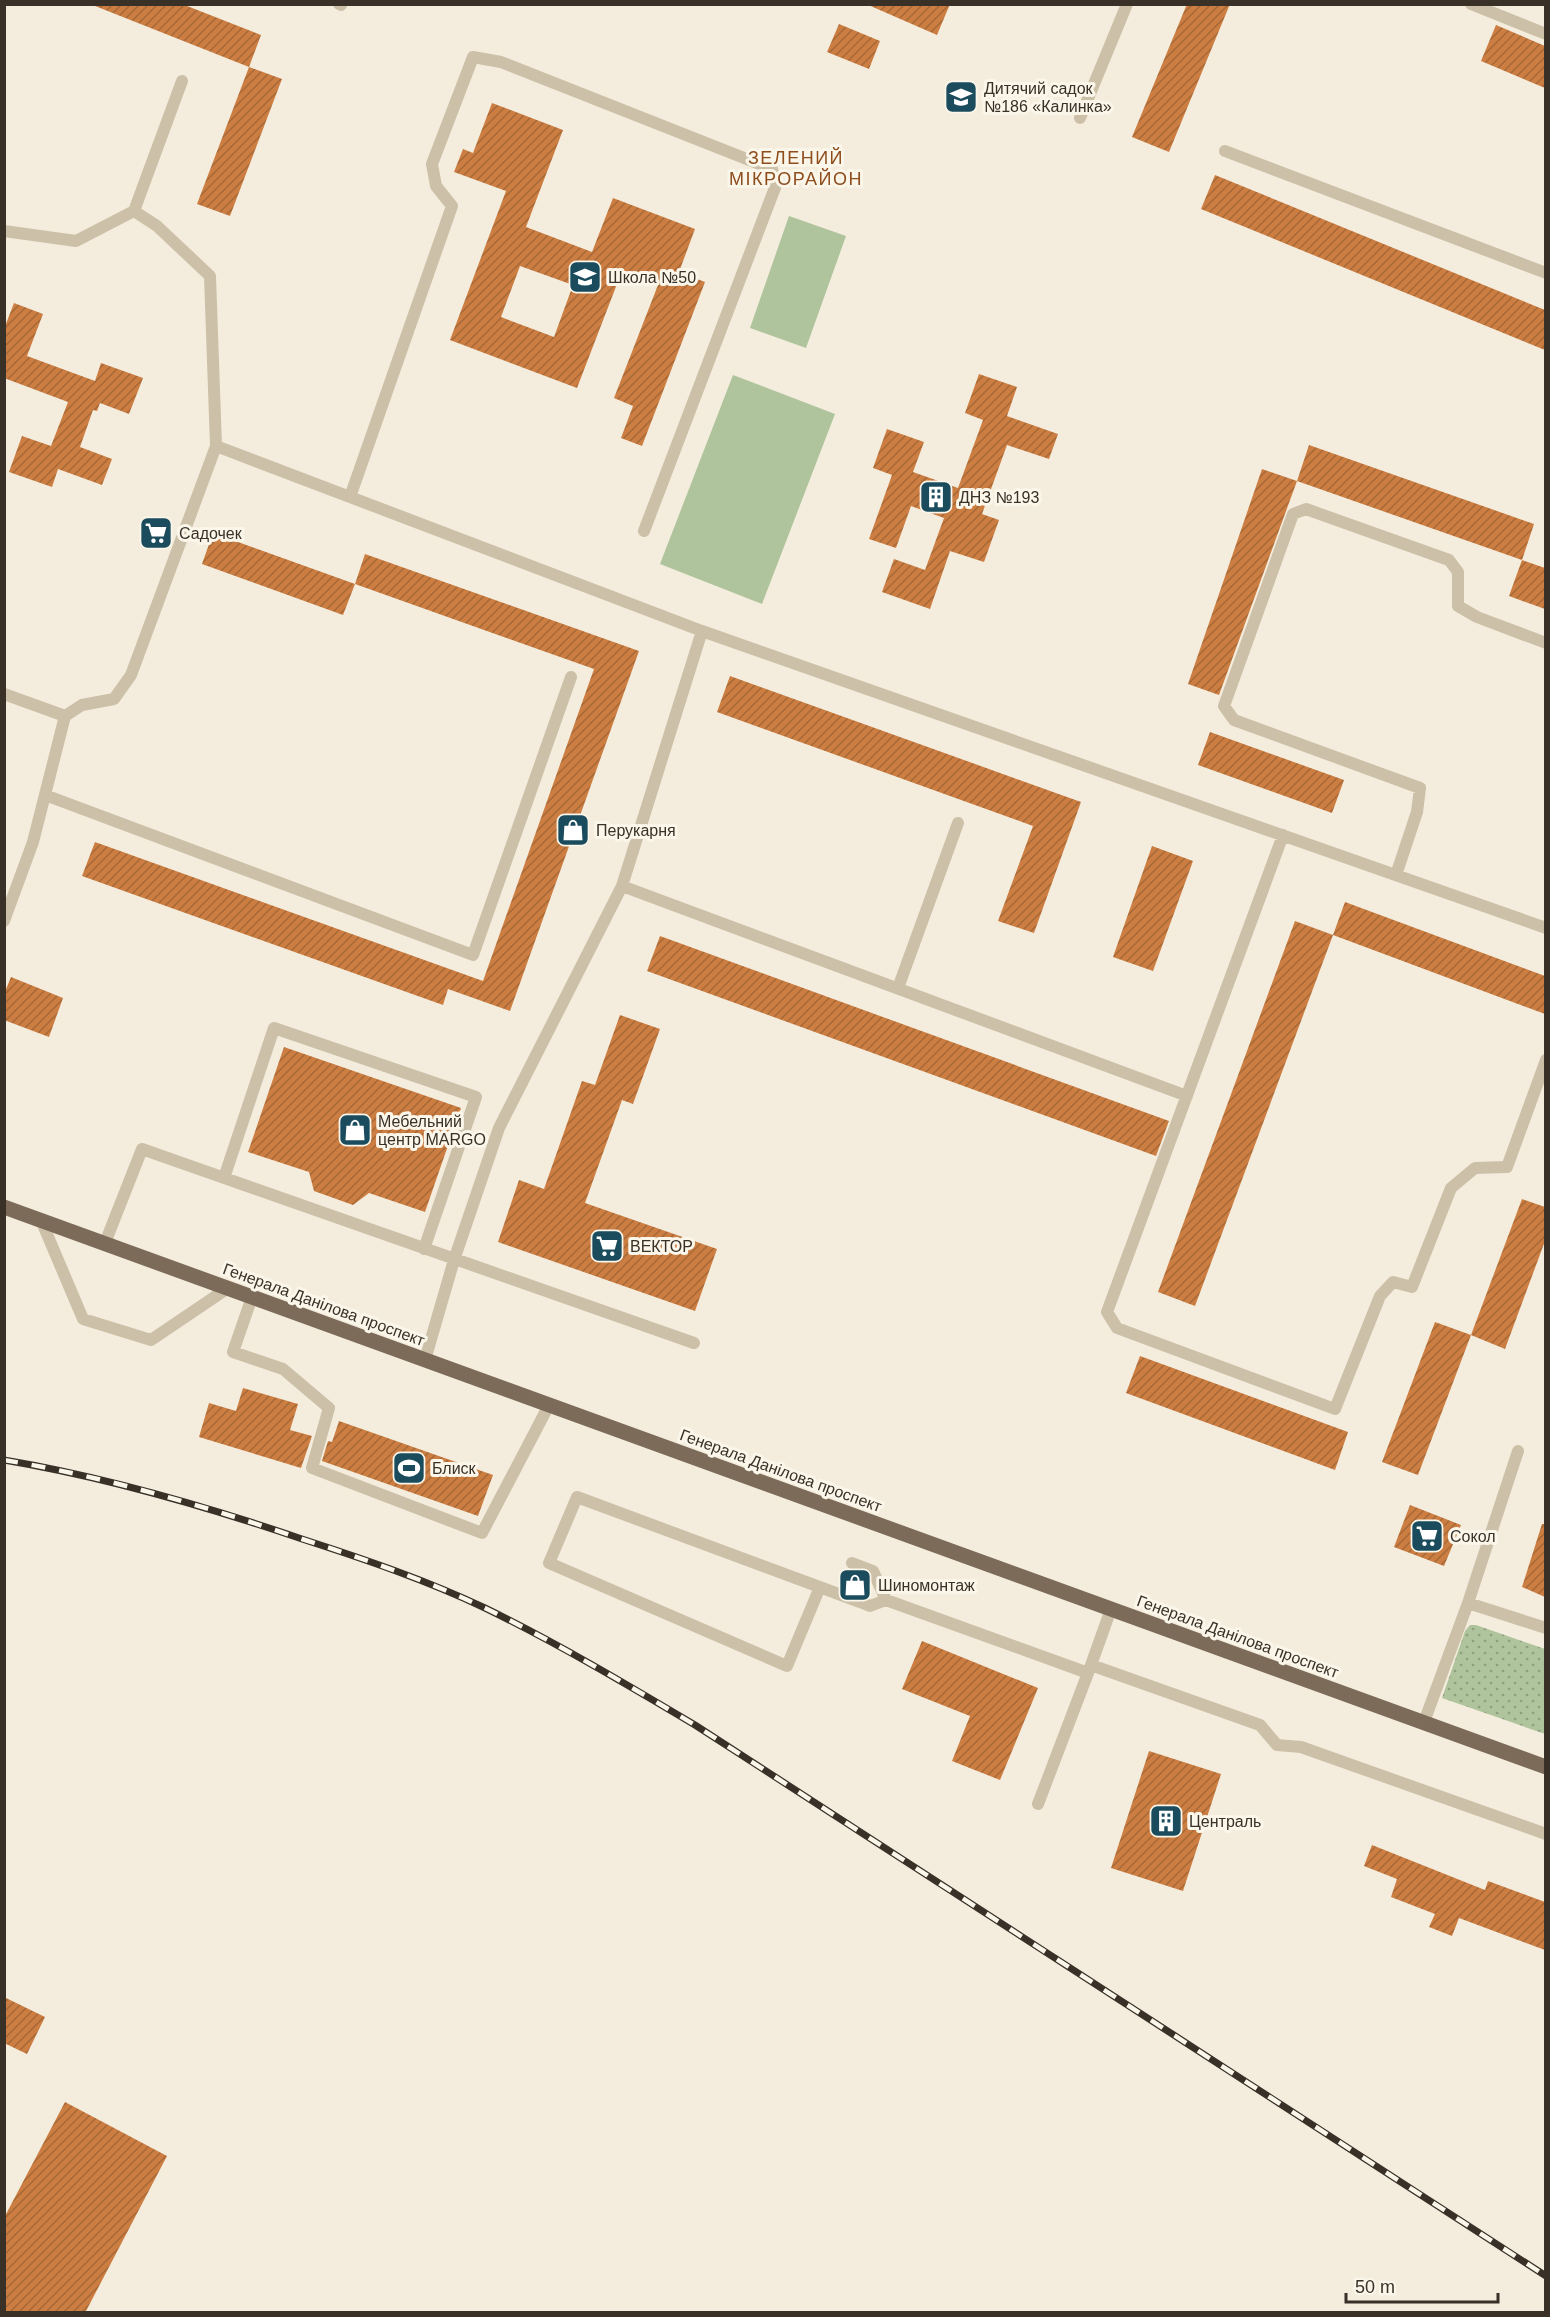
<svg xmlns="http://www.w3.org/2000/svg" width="1550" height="2317" font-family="Arial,sans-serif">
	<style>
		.grass { fill: url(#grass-dots) }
		.green { fill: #afc49c }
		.building { fill: url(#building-hatch); fill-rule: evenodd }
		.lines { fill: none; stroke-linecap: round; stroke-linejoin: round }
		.lane { stroke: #cdc0a8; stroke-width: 12 }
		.primary { stroke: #7c6b59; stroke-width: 15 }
		.rail-casing { stroke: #393128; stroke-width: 7 }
		.rail { stroke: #fbf6ea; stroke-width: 4.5; stroke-dasharray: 14; stroke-linecap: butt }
		.labels { text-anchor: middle; stroke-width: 6; stroke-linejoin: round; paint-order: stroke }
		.poi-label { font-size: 16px; fill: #393128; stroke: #fbf6ea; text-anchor: start }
		.street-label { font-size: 16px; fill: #393128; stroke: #fbf6ea }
		.neighbourhood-label { font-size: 18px; letter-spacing: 1.5px; fill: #8d4d1d; stroke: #fbf6ea }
	</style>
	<defs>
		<pattern id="grass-dots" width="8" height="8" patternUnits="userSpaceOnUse" patternTransform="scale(1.5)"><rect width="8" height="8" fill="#afc49c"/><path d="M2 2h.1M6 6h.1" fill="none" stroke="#8fa07f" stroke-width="1.8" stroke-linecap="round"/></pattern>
		<pattern id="building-hatch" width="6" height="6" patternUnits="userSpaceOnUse" patternTransform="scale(1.5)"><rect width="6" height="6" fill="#cc7e42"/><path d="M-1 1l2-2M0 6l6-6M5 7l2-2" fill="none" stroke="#a76837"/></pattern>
	</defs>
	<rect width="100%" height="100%" fill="#f4eddd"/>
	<path class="grass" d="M1470,1625H1476L1545,1649V1734L1442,1698L1465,1631Z"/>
	<path class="green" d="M789,216L846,236L806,348L750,328Z
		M733,375L835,414L762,604L660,564Z"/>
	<path class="building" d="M90,4H182L261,35L249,67Z
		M866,4H950L937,35Z
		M1187,4H1230L1169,152L1132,137Z
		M839,24L880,41L869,69L827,52Z
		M1496,25L1545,46V88L1481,61Z
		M249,67L282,79L230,216L197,204Z
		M492,103L563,130L526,227L592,252L613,198L695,229L679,272L705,282L642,446L621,438L633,406L614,398L658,285L622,271L577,388L450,340L506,191L454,172L463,149L473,153ZM520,266L573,285L554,337L501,317Z
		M1215,175L1545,310V350L1201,209Z
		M14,303L43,314L27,356L95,381L101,363L143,378L129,414L100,403L97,411L93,410L80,447L112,459L102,485L58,469L52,487L9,472L22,436L51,446L68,402L4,378V329Z
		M979,374L1017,387L1007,416L1058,434L1049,459L1007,445L982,514L999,520L984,562L950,551L930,609L882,592L894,559L925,570L944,518L911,506L896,548L869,539L892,475L873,468L887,429L924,442L913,472L958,488L983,420L965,413Z
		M1309,445L1534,524L1522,560L1297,481Z
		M1262,469L1297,481L1219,695L1188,684Z
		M213,533L355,584L343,615L202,564Z
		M365,554L639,651L510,1011L448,989L443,1005L82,876L95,842L483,981L594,669L355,584Z
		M1522,560L1545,568V609L1509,596Z
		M730,676L1081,802L1034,933L998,921L1033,826L717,712Z
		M1210,732L1344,780L1332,813L1198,765Z
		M1152,846L1193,861L1153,971L1113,957Z
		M1345,902L1545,976V1014L1333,935Z
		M1295,921L1333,935L1195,1306L1158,1292Z
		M660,936L1169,1121L1156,1156L647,971Z
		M11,977L63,998L49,1037L4,1020V994Z
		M620,1015L660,1029L633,1104L622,1100L585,1203L717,1249L695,1311L498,1242L519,1180L544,1189L582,1081L595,1085Z
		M284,1047L461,1108L425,1212L369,1193L353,1205L314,1191L309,1172L248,1152Z
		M1522,1199L1545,1207V1241L1505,1349L1471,1335Z
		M1435,1322L1471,1335L1418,1475L1382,1462Z
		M1140,1356L1348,1432L1335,1470L1126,1393Z
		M243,1388L298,1404L290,1430L312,1436L301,1468L199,1437L209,1403L236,1411Z
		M339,1421L493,1475L478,1516L322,1461L328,1441L332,1442Z
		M1410,1505L1461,1525L1444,1566L1394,1547Z
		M1542,1524H1545V1597L1522,1587Z
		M922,1641L1038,1688L1000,1780L952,1761L970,1716L902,1689Z
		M1149,1751L1221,1774L1183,1891L1111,1868Z
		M1372,1845L1485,1890L1488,1881L1545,1902V1950L1459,1918L1452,1936L1429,1927L1435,1914L1391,1897L1397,1879L1364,1866Z
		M4,1997L45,2017L27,2054L4,2043Z
		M65,2102L167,2156L85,2313H4V2218Z"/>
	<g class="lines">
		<path class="lane" d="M339,4L341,5
			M1471,4L1546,34
			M1080,118L1127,4
			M1225,151L1546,273
			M4,231L76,241L134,211
			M216,446L702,631L622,886L499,1128L454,1260L425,1360
			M350,497L452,206L436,186L432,164L473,57L501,62L772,169L776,185L644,531
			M702,631L1546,928
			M4,694L65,716
			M45,795L473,955L571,677
			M1283,835L1107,1312L1117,1328L1335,1409L1380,1296L1393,1282L1412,1287L1451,1188L1475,1168L1507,1167L1546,1060
			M1396,875L1417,812L1420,788L1234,720L1224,706L1293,514L1306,509L1449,560L1458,572V606L1477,617L1546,643
			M622,886L1187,1096
			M4,921L33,842L65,716L82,705L114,699L131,675L216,446L210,276L157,226L134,211L182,81
			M898,988L958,823
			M224,1178L274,1028L476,1097L424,1249
			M41,1220L83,1319L151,1340L228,1288
			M105,1243L142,1149L694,1343
			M252,1297L233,1352L283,1369L329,1408L312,1468L482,1533L549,1405
			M1518,1451L1468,1603L1546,1628
			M852,1563L873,1571L886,1600
			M820,1587L787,1666L549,1563L577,1497L860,1602L870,1606L886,1600L1088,1673L1091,1665
			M1111,1609L1091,1665L1260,1725L1277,1745L1301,1747L1546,1834
			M1424,1722L1468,1603
			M1038,1804L1088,1673"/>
		<path class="primary" d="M4,1207L1546,1767"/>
		<g class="rail-casing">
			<path id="rail" d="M4,1460C106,1477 205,1506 302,1539C364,1559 426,1580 485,1608C557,1643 626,1684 695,1725L1546,2276"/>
		</g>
		<use href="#rail" class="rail"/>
	</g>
	<defs>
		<g id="school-square" transform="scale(1.725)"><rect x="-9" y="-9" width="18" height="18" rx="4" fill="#1b4c5d" stroke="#fbf6ea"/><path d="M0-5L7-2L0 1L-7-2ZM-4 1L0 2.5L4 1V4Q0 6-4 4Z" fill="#fff"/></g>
		<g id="building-square" transform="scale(1.725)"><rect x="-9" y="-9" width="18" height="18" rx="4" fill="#1b4c5d" stroke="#fbf6ea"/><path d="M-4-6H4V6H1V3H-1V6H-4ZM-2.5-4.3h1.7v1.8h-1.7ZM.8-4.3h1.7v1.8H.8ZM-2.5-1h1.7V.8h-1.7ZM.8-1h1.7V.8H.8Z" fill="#fff"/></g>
		<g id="supermarket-square" transform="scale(1.725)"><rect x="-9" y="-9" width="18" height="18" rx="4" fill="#1b4c5d" stroke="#fbf6ea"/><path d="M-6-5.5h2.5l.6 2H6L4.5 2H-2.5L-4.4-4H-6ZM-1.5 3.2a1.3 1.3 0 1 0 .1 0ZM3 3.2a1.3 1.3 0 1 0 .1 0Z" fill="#fff"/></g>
		<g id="shop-square" transform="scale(1.725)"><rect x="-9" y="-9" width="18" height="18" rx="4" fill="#1b4c5d" stroke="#fbf6ea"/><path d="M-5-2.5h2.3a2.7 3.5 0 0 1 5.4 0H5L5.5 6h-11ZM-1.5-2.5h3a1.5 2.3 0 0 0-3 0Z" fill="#fff"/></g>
		<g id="stadium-square" transform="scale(1.725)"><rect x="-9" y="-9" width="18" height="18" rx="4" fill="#1b4c5d" stroke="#fbf6ea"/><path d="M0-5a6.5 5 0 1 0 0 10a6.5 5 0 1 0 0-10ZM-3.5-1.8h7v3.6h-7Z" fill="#fff"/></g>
	</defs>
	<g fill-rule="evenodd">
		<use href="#school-square" x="961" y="97"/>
		<use href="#school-square" x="585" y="277"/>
		<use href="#building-square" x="936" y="497"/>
		<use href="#supermarket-square" x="156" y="533"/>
		<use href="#shop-square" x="573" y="830"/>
		<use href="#shop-square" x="355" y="1130"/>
		<use href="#supermarket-square" x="607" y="1246"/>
		<use href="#stadium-square" x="409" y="1468"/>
		<use href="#supermarket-square" x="1427" y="1536"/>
		<use href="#shop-square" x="855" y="1585"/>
		<use href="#building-square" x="1166" y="1821"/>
	</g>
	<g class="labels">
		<g class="poi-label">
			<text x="984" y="94">Дитячий садок<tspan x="984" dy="18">№186 «Калинка»</tspan></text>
			<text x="608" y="283">Школа №50</text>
			<text x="959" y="503">ДНЗ №193</text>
			<text x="179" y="539">Садочек</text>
			<text x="596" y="836">Перукарня</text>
			<text x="378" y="1127">Мебельний<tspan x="378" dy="18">центр MARGO</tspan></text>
			<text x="630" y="1252">ВЕКТОР</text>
			<text x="432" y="1474">Блиск</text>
			<text x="1450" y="1542">Сокол</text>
			<text x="878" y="1591">Шиномонтаж</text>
			<text x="1189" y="1827">Централь</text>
		</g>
		<g class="street-label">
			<text transform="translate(324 1304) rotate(20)" y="6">Генерала Данілова проспект</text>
			<text transform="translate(781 1470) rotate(20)" y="6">Генерала Данілова проспект</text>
			<text transform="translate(1238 1636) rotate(20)" y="6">Генерала Данілова проспект</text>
		</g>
		<g class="neighbourhood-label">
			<text x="796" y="164">ЗЕЛЕНИЙ<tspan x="796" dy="21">МІКРОРАЙОН</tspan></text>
		</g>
	</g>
	<rect width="1550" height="2317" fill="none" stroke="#393128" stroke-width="12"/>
	<path d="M1346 2293v9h152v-9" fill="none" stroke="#393128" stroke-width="3"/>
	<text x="1355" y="2293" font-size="18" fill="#393128" stroke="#fbf6ea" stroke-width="4.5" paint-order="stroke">50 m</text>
</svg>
